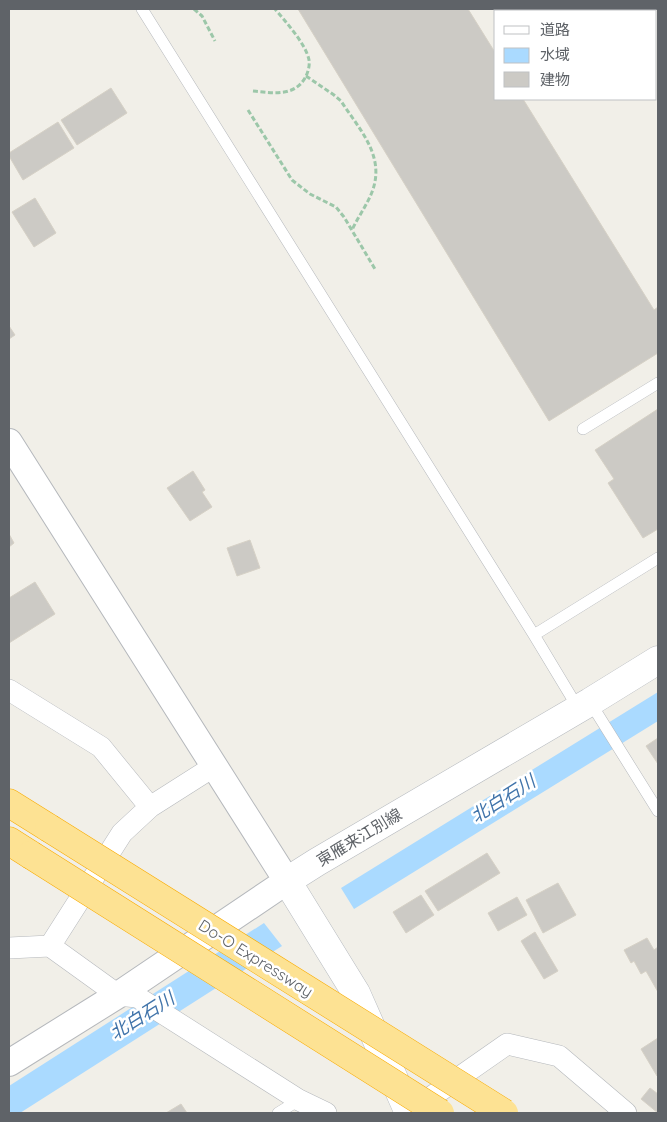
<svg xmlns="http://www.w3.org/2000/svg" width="667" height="1122" font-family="Quicksand,'Noto Sans JP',sans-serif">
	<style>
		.water { fill: #aadaff }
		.building { fill: #cccac5; stroke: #d6d1c6 }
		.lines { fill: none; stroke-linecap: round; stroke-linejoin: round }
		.service-casing { stroke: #b5b8bc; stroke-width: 12 }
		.minor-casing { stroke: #b5b8bc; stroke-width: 22 }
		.tertiary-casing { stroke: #b5b8bc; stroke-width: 28 }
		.secondary-casing { stroke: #b6babf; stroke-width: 29 }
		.motorway-casing { stroke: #f9ab00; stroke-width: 29 }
		.path { stroke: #9cc7a9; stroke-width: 3; stroke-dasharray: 5 2.5; stroke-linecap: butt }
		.service { stroke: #fff; stroke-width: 11 }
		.minor { stroke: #fff; stroke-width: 21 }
		.tertiary { stroke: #fff; stroke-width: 26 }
		.secondary { stroke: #fff; stroke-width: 28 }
		.motorway { stroke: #fde293; stroke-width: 28 }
		.motorway-bridge-casing { stroke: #f9ab00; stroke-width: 29; stroke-linecap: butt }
		.motorway-bridge { stroke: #fde293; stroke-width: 28 }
		.labels { text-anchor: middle; stroke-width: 5; stroke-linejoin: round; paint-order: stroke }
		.street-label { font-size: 16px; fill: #5f6368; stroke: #fff }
		.water-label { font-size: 18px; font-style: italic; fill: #4174aa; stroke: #fff }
	</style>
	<rect width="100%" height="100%" fill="#f1efe8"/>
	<path class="water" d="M658,692V721L354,909L341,888Z
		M264,923L282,946L20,1113H9V1086Z"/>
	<path class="building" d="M298,9H468L496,54V99H523L654,310L658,307V353L549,421Z
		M111,88L127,113L77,145L61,120Z
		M58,122L74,148L23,180L9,156V153Z
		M35,198L56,233L34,247L12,212Z
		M9,326L15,335L9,339Z
		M658,409V529L643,538L608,483L614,479L595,450Z
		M193,471L205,490L202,492L212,507L190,521L167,488Z
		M9,534L14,543L9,547Z
		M250,540L260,568L237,576L227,548Z
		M35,582L55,614L9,643V598Z
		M658,738V764L646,746Z
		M487,853L500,873L438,911L425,891Z
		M558,883L576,915L543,933L526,900Z
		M421,895L434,915L406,933L393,912Z
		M517,897L527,915L498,931L488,913Z
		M535,932L558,971L544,979L521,941Z
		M647,938L654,950L658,947V992L646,971L641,974L634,961L631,963L624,950Z
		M658,1038V1075L657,1076L641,1049Z
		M650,1088L658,1094V1113L641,1099Z
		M181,1104L187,1113H166Z"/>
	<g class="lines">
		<g class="service-casing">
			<path id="service" d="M142,9L534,635L578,708
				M583,429L658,383
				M534,635L658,558
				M590,702L658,811
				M278,1113L299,1100"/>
		</g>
		<g class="minor-casing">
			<path id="minor" d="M9,690L101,747L150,807
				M50,946L122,833L150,807L213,767
				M9,948L50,946L118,995L137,997L299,1100L326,1113
				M411,1111L507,1044L559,1056L626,1113"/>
		</g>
		<g class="tertiary-casing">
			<path id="tertiary" d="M9,442L287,881L118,995L9,1063"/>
		</g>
		<g class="secondary-casing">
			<path id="secondary" d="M409,1113L356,993L287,881L317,862L590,702L658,660"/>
		</g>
		<g class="motorway-casing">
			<path id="motorway" d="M9,803L49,828
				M9,841L31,855"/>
		</g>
		<path class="path" d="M194,9L202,16L215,41
			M306,76L334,95L341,101C359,129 386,156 372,192C367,205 358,217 352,230
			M253,91C272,93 294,97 305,78C308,73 310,65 309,60C306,44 285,21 275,9
			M248,110L292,180L310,194L336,207L344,217L375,269"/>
		<use href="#service" class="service"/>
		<use href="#minor" class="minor"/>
		<use href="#tertiary" class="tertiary"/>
		<use href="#secondary" class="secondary"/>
		<use href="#motorway" class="motorway"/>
		<g class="motorway-bridge-casing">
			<path id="motorway-bridge" d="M49,828L504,1113
				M31,855L440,1113"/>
		</g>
		<use href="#motorway-bridge" class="motorway-bridge"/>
	</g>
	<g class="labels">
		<g class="street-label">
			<text transform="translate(359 837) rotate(-31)" y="6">東雁来江別線</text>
			<text transform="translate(256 958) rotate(32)" y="6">Do-O Expressway</text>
		</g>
		<g class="water-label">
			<text transform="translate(503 799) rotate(-32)" y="6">北白石川</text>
			<text transform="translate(142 1016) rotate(-32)" y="6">北白石川</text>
		</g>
	</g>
	<rect width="667" height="1122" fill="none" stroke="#5f6368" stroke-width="20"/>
	<rect x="494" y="10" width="162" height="90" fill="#ffffff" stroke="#bfc1c3"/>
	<rect x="504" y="26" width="25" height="8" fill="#ffffff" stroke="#bfc1c3"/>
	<text x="540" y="35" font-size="15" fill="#5f6368">道路</text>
	<rect x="504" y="48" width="25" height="15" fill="#aadaff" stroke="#bfc1c3"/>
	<text x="540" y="60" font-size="15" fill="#5f6368">水域</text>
	<rect x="504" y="72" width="25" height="15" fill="#cccac5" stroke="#bfc1c3"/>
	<text x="540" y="85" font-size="15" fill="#5f6368">建物</text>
</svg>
